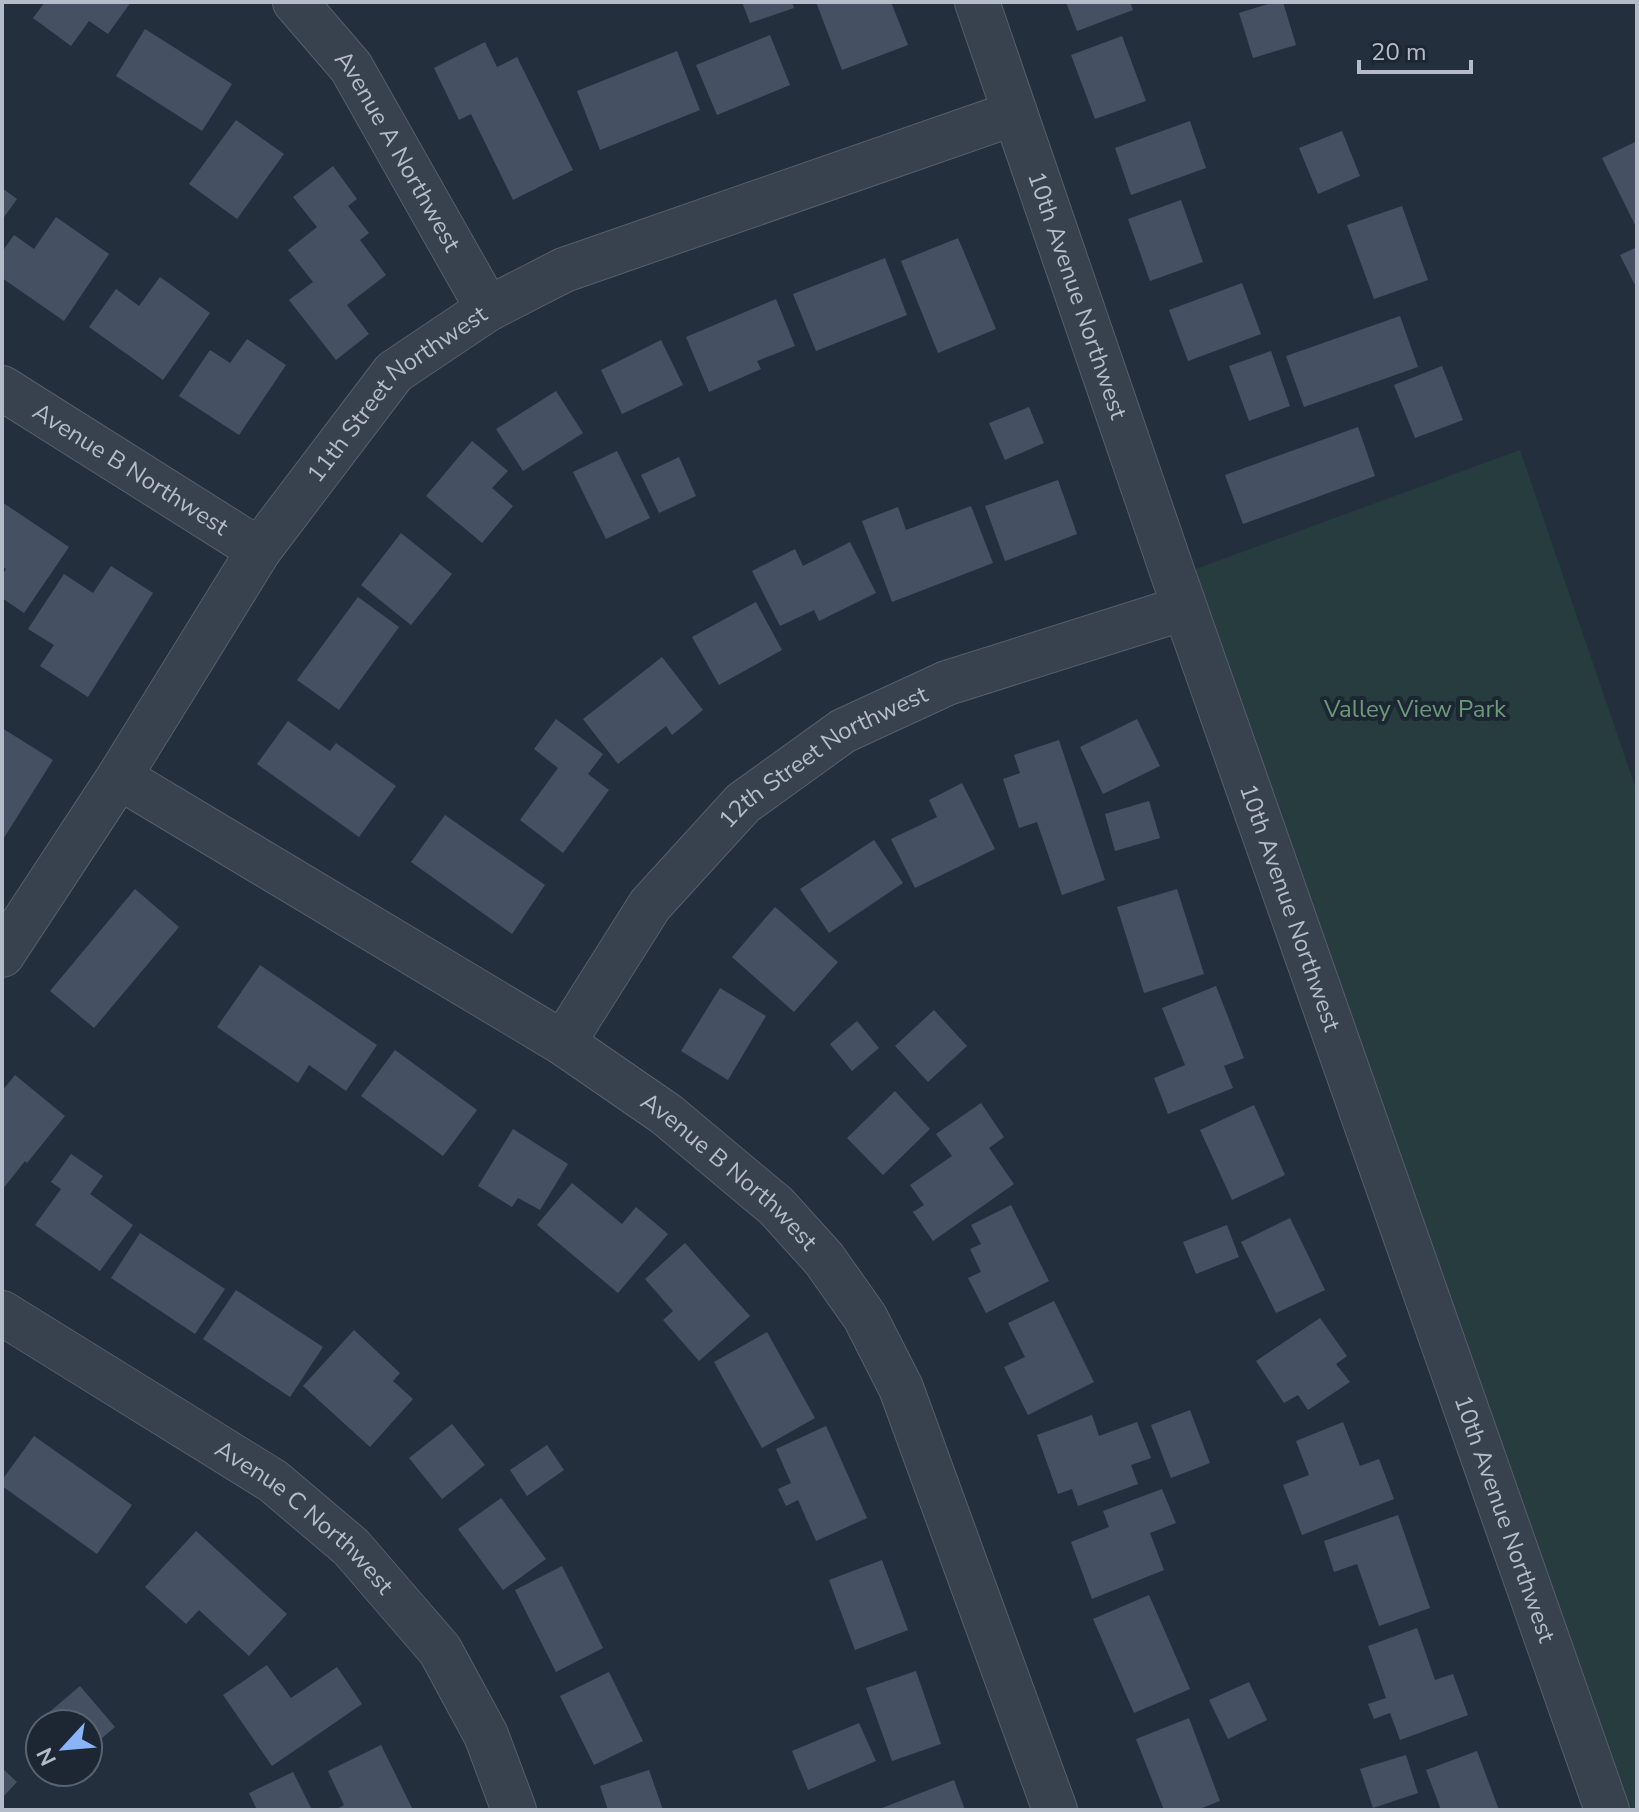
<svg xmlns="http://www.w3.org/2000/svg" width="1639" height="1812" font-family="'Nunito Sans',sans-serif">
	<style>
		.green { fill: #263c3f }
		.building { fill: #455162 }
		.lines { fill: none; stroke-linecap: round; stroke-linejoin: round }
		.minor-casing { stroke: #565f6c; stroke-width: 46 }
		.minor { stroke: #38414e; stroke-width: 44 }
		.labels { text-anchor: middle; stroke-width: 8; stroke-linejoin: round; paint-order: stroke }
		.street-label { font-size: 24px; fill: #b4bcc9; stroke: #1d2633 }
		.park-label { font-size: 24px; fill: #6b9a76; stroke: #1d2633 }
	</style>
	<rect width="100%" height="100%" fill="#242f3e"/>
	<path class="green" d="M1520,450L1637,792V1810H1606L1174,577Z"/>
	<path class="building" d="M45,2H131L108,34L89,21L71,46L33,18Z
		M742,2H792L794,8L750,23Z
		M816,2H891L908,45L842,70Z
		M1066,2H1130L1133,10L1077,31Z
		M1274,2H1283L1296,45L1253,58L1239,13Z
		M145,29L232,84L202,131L116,76Z
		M770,35L790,85L717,115L696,65Z
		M1122,36L1146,101L1095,119L1071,55Z
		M485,42L497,67L517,57L573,170L513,200L471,114L459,120L434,68Z
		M677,51L700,110L600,150L577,91Z
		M236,120L284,154L237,219L189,184Z
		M1190,121L1206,168L1131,195L1115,148Z
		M1342,131L1360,176L1318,194L1299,148Z
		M1637,141V229L1602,158Z
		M333,166L357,199L348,206L369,233L360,240L386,275L347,305L369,334L336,360L289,300L313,282L288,250L317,227L293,197Z
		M2,188L17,199L2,220Z
		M1181,200L1203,262L1150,281L1128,219Z
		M1402,206L1428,280L1374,299L1347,225Z
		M56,217L109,254L64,321L2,278V252L14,235L34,249Z
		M958,238L996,329L938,353L901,261Z
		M1637,247V289L1620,255Z
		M885,258L907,315L816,351L793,294Z
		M160,277L210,313L163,380L89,327L116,289L139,306Z
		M1242,283L1261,334L1188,361L1169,310Z
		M776,299L795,346L757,361L761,369L709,392L686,337Z
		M1400,316L1418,367L1304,407L1286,356Z
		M247,339L286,365L239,435L179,396L210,350L230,363Z
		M661,340L683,385L622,414L601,370Z
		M1271,351L1290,406L1249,421L1229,366Z
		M1442,366L1463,420L1415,438L1394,385Z
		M556,391L583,433L523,471L496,429Z
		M1029,407L1044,443L1005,460L989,423Z
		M1358,427L1375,476L1243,524L1225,475Z
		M472,441L508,471L492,488L513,506L482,543L426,496Z
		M617,451L650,518L606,539L573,472Z
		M679,457L696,496L659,513L641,475Z
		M1058,480L1077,534L1005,561L985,506Z
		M2,502L69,547L24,613L2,598V576L6,569L2,566Z
		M971,506L993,563L892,602L862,521L898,507L906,530Z
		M401,533L452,574L411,625L361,585Z
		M850,542L876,593L819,621L814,610L780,626L752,571L795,549L803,566Z
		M111,566L153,593L88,697L40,666L54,645L28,629L64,574L93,593Z
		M358,597L399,627L339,710L297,680Z
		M756,602L782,650L719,685L692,637Z
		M662,657L703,710L672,735L666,726L618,764L583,719Z
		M556,719L603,754L588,774L609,790L563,853L520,820L558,768L534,749Z
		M1137,719L1160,766L1103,794L1080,747Z
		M288,721L330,751L336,743L396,786L359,837L257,764Z
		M2,728L53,760L2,841Z
		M1059,740L1105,880L1062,895L1037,822L1019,828L1003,779L1020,773L1014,755Z
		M962,783L995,849L915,888L891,839L937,817L929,800Z
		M1149,801L1160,838L1115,851L1105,814Z
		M445,815L545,885L512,934L411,862Z
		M874,840L903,883L829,933L800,889Z
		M135,889L179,927L94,1028L50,991Z
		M1177,889L1204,974L1144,993L1117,907Z
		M775,907L838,962L794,1012L732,957Z
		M260,965L377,1045L346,1091L309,1065L298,1083L217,1027Z
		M1216,986L1244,1058L1224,1066L1233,1088L1168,1114L1154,1078L1185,1065L1162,1008Z
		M720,988L766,1016L728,1080L681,1051Z
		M934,1010L967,1046L928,1082L895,1046Z
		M857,1021L879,1048L852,1071L830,1044Z
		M395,1050L477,1110L443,1156L361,1096Z
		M15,1075L65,1116L27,1163L25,1161L2,1190V1091Z
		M895,1091L930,1129L883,1175L847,1138Z
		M981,1103L1004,1137L989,1148L1014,1184L933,1241L913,1212L924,1205L910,1185L952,1156L936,1134Z
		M1254,1105L1285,1175L1232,1200L1200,1130Z
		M513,1129L568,1164L540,1210L518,1198L512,1207L478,1186Z
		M71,1154L103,1176L90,1194L133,1225L100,1271L35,1225L61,1189L51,1182Z
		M572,1183L622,1224L636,1207L668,1234L618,1293L537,1225Z
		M1011,1205L1049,1281L986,1313L968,1278L981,1272L970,1249L981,1244L971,1225Z
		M1290,1218L1325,1290L1276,1313L1241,1242Z
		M1227,1225L1239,1257L1196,1274L1183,1242Z
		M140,1233L225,1289L195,1334L111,1278Z
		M685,1243L750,1316L699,1361L663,1320L673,1311L645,1279Z
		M236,1290L323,1347L290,1397L203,1339Z
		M1054,1301L1094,1382L1028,1415L1004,1367L1025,1357L1008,1323Z
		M1320,1318L1347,1356L1336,1364L1350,1382L1308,1410L1298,1395L1284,1403L1256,1361Z
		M354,1330L400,1373L393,1381L413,1399L370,1447L303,1386Z
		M767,1332L815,1418L762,1448L714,1362Z
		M1190,1410L1210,1463L1171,1478L1151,1425Z
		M1092,1415L1099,1436L1137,1422L1151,1458L1131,1465L1138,1484L1078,1506L1072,1489L1058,1494L1037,1435Z
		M1343,1422L1360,1466L1379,1459L1394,1499L1302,1535L1283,1485L1309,1475L1296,1441Z
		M452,1424L485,1465L442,1499L409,1458Z
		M826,1426L867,1518L816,1541L798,1500L786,1506L778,1489L791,1483L776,1449Z
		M34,1436L132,1505L97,1554L2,1486V1480Z
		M547,1445L564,1470L527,1496L510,1470Z
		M1162,1489L1176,1523L1150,1533L1164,1570L1092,1599L1071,1542L1109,1527L1103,1511Z
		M501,1498L546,1559L503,1590L458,1529Z
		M1398,1515L1430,1608L1379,1626L1357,1564L1334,1572L1324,1541Z
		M196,1531L287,1614L249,1656L199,1610L186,1624L145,1587Z
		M882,1560L908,1630L855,1650L829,1580Z
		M562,1566L603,1648L556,1672L515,1590Z
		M1149,1595L1190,1689L1134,1713L1093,1619Z
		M1417,1628L1435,1680L1453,1674L1468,1715L1400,1740L1390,1713L1374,1719L1368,1704L1386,1698L1368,1646Z
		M267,1665L291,1698L337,1667L362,1704L272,1766L223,1695Z
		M916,1671L941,1744L892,1761L866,1688Z
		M609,1672L643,1741L594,1765L560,1696Z
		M1249,1682L1267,1720L1228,1739L1209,1700Z
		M80,1686L115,1727L88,1750V1724H40V1732L34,1725Z
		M1189,1718L1220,1801L1197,1810H1164L1136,1739Z
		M859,1723L876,1761L808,1790L792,1751Z
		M381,1745L413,1810H335L344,1805L328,1771Z
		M1477,1751L1499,1810H1441L1426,1770Z
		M1406,1755L1418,1793L1373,1808L1360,1769Z
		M2,1768L17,1782L2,1798Z
		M649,1770L663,1810H608L600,1786Z
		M293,1772L312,1810H257L249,1793Z
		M954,1780L965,1810H877Z"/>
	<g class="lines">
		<g class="minor-casing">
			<g id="minor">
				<path id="s1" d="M295,2L351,67L488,309"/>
				<path id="s2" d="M977,2L1174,577L1607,1810"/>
				<path id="s3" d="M2,388L259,550"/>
				<path id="s4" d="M119,777L563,1043L666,1114L776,1206L824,1259L865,1317L901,1388L1055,1810"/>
				<path id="s5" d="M2,955L119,777L259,550L394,372L488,309L564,270L1015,113"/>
				<path id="s6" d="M563,1043L650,905L743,803L843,731L947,683L1184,608"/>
				<path id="s7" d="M2,1313L273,1481L351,1547L440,1650L486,1735L514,1810"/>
			</g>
		</g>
		<use href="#minor" class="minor"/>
	</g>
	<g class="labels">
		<g class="street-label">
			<text dy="8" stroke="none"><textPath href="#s1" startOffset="182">Avenue A Northwest</textPath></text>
			<text dy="8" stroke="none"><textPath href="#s2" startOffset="310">10th Avenue Northwest</textPath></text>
			<text dy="8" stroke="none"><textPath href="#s5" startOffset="690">11th Street Northwest</textPath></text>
			<text dy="8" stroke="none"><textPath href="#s3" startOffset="152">Avenue B Northwest</textPath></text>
			<text dy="8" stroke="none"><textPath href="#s6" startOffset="394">12th Street Northwest</textPath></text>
			<text dy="8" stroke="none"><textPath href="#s2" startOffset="958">10th Avenue Northwest</textPath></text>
			<text dy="8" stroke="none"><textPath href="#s4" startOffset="728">Avenue B Northwest</textPath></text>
			<text dy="8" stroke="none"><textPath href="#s2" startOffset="1606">10th Avenue Northwest</textPath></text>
			<text dy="8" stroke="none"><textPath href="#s7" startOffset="366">Avenue C Northwest</textPath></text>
		</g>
		<g class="park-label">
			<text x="1415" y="717">Valley View Park</text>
		</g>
	</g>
	<rect width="1639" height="1812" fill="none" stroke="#b4bcc9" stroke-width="8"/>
	<g transform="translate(64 1748) rotate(244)"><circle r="38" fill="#1d2633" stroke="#59626f" stroke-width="2"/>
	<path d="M0-6L14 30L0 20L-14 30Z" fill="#8ab4f8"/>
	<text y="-12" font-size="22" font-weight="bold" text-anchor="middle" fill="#b4bcc9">N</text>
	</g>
	<path d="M1359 60v12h112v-12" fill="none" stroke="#b4bcc9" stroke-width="4"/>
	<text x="1371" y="60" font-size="24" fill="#b4bcc9" stroke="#1d2633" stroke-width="6" paint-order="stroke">20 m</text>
</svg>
